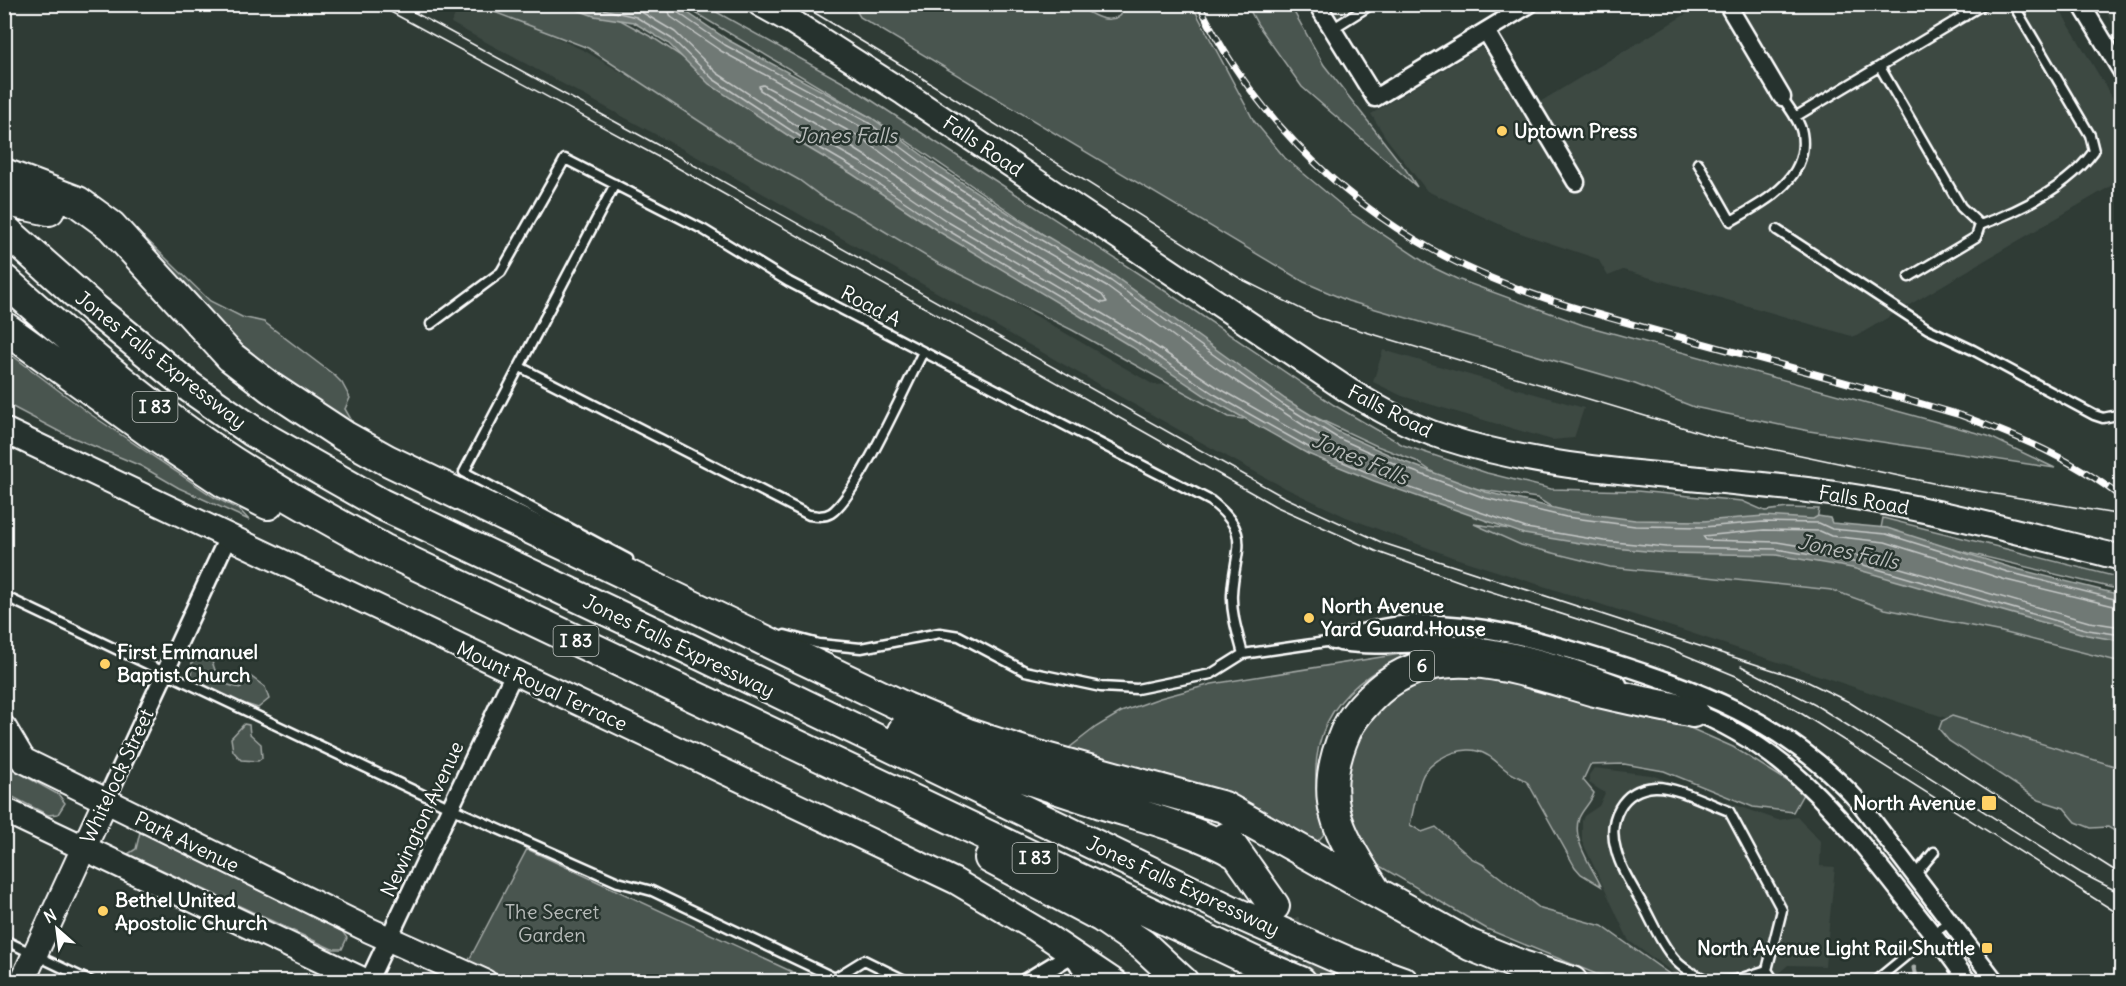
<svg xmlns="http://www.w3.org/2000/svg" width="2126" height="986" font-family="Delius,sans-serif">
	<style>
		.built { fill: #3c4842 }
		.green { fill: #4a544f; stroke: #a4aaa7; stroke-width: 1.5 }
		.water { fill: #707975; stroke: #a9afac; stroke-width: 1.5 }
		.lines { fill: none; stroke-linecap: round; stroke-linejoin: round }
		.shore { stroke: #c6c9c8; stroke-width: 1.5 }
		.stream { stroke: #a9afac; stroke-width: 5 }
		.highway-tunnel { stroke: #444f49; stroke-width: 30; stroke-dasharray: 30 15; stroke-linecap: butt }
		.lane-casing { stroke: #fff; stroke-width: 13 }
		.street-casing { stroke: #fff; stroke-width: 21 }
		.secondary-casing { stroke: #fff; stroke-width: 28 }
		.highway-casing { stroke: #fff; stroke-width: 34 }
		.lane { stroke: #26332d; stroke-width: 8 }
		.street { stroke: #26332d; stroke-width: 16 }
		.secondary { stroke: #26332d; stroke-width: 24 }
		.highway { stroke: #26332d; stroke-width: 30 }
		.tram { stroke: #fff; stroke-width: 1.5 }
		.rail-casing { stroke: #fff; stroke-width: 7 }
		.rail { stroke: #26332d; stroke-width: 4.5; stroke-dasharray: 14; stroke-linecap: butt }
		.poi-dot { fill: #ffd166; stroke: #26332d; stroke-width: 2 }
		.labels { text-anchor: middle; stroke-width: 5; stroke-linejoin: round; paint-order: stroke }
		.shield { fill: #26332d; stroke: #bec2c0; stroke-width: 1.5 }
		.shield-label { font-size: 18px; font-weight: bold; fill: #fff }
		.poi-label { font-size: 20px; font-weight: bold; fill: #fff; stroke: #26332d; text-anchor: start }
		.street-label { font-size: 20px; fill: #fff; stroke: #26332d }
		.park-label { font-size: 20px; fill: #b7bbb9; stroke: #26332d }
		.water-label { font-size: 21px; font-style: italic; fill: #b8bcba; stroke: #26332d }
	</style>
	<rect width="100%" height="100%" fill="#2f3b35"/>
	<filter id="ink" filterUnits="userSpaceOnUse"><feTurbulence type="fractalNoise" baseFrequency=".0167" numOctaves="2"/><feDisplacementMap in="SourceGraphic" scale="12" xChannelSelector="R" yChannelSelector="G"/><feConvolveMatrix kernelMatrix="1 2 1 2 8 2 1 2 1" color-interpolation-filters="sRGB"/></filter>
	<g filter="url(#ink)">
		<path class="built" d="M460,5L491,7L585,51L1154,385L1172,384L1210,399L1308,454L1374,481L1524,534L1801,576L2121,657V776L1691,633L1452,557L1346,517L1281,486L1179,430L732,176L451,23Z
			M1329,5H1371L1340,23Z
			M1701,5H2057L2121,112V180L1855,337L1623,270L1608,276L1598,259L1514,231L1427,191L1386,138L1371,114L1491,41L1533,106Z
			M2102,5H2121V38Z
			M1383,350L1584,408L1574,438L1552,440L1402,396L1373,382Z
			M1594,768L1651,775L1778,820L1797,817L1821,842L1820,866L1835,867L1825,966L1788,965L1770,981L1686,982L1629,941L1582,841V821L1584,816L1599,806L1605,793L1589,783V775Z"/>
		<path class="green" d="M476,5H593L655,39L719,81L1245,408L1243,419L1229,417L1072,330L939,264L861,217L822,197L799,180L731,142L588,48Z
			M682,5H704L851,87L1162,289L1334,405L1403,445L1487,473L1551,489L1637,491L1742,501L1765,511L1788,508L1819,509L1811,549L2088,628L2121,642V662L2002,632L1885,609L1832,590L1610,567L1521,545L1474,524L1559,536L1562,521L1550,506L1537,498L1462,487L1440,477L1416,461L1377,446L1274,398L1111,281L886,127Z
			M853,5H1076C1090,13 1104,25 1120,16L1125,5H1192L1254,121L1285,158L1352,214L1432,267L1457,279L1583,325L1988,436L2055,468L1809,431L1694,407L1635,384L1348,301L1304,282L860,17Z
			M1247,5H1290L1324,65L1406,170L1417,187L1302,87L1258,25Z
			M141,237H144L210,301L242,317L264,322L334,375L342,383L350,398L345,409L356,428L287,382L231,336Z
			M4,337L8,340L5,347L9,353L90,414L214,497L240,510L249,520L179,488L141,466L60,432L5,403Z
			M1883,518L2121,578V590L1944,547L1890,538L1881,528Z
			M204,652C223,668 205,682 241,688L240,677L250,676L265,687L269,699L258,708L230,699L191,678L192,662Z
			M1413,652C1327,688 1299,744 1325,833L1316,843L1241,799L1077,753L1069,748L1096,727L1121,712L1160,698L1212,684Z
			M1453,669L1681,724L1733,747L1789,782L1803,794L1793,812L1753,807L1664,771L1624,764L1590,765L1583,780L1594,793C1591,803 1583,808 1579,818C1571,839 1592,867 1601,886L1581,874L1575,867L1528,783C1521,777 1516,776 1509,772C1501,767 1495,759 1487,755C1466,743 1439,755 1425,772C1418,780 1413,813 1410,825L1422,832L1436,827L1471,858L1484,865L1541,909L1602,926L1679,981H1633L1596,974L1487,929L1376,864L1353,836L1343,801L1355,737L1395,690Z
			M1952,716L2121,768V835L2108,827L2091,828L2076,822L2064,808L2039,800L1949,741L1939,729L1942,721Z
			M244,724L249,725L250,734L261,744L262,758L258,761L241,760L233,751L231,738Z
			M5,753L14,770L59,795L65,803L58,814L48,815L5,793Z
			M140,832L342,931L347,938L342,949H332L128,854L136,849Z
			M527,849L812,981H514L468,962Z"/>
		<path class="water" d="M564,5H676L728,40L872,118L940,168L1022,222L1114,276L1285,399L1339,432L1405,462L1486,492L1567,511L1635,520L1703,521L1764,516L1813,519L1818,516L1830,518L1832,523L1887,528L2009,567L2121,595V641L2087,635L1852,568L1776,555L1666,553L1604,547L1524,534L1374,481L1308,454L1210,399L1132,347L941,233L852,174L798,142L709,84L668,43L633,22L594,16Z"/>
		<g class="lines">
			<path class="shore" d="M581,4L636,17L672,39L713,79L801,137L856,169L944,228L1136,342L1214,394L1310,448L1376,476L1526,528L1604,541L1666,547L1776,549L1853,562L2088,630L2122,635
				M608,4L638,10L675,32L717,73L805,131L860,162L948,222L1140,336L1217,387L1314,442L1330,446L1329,442L1222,372L1107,287L1015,234L932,179L865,129L721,51L671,17L666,4
				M674,4L677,12L725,45L869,123L936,173L1019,227L1111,281L1282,404L1336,437L1402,467L1485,498L1566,517L1635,526L1703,527L1764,522L1819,523L1832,529L1886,534L2008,572L2122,601
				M763,85L860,137L927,186L1010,241L1102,295L1107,302L1102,303L953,214L864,155L760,90L759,86Z
				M2122,608L2006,580L1885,542L1831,536L1820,531L1764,530L1703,536L1706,540L1777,542L1855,555L2089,622L2122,627"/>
			<path class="stream" d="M1914,968L1917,982"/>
			<path class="highway-tunnel" d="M1285,924L1318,982"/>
			<g class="lane-casing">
				<path id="lane" d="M1957,4L1965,16
					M1332,29L1372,4
					M1880,67L1961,207L1980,225C2021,210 2068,187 2094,151L2090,135L2013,4
					M1795,117L1984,4
					M1698,163L1731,221C1764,202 1810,179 1802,133C1800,121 1789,108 1782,97
					M615,184L464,472L628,559
					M1777,230L1928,329L1973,350L2094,415L2103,418L2122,414
					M1909,277L1976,237L1980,225
					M431,324L501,272L565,159L704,230L789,282L1211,501C1254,535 1234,549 1232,594C1231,614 1238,635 1243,654
					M520,367L809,515C817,516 824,517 831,513C857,496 906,385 923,352
					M4,596L451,808L618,882L652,891L835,978L864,960L909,982
					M785,635L819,644L861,648L940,633L959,636L1025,671L1101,687L1137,689L1211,674L1243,654L1333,641
					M1915,875L1934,852
					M4,940L92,982
					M1713,982C1700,977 1687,972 1677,962C1663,947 1654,926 1644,907C1634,889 1621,870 1616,850C1607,819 1622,789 1655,787C1675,786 1710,804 1729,811L1782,910L1767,970L1775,982
					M1714,982L1736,980L1767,970
					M1874,982L1950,920"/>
			</g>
			<g class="street-casing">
				<path id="street" d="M1317,4L1375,98L1530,4
					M1727,4L1782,97
					M2081,4L2122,72
					M1486,31L1576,182
					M1333,641C1359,634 1386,625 1413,624C1477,622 1535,639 1595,657C1697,689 1783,719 1858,801L1996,982
					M1340,642C1375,647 1408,643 1442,643C1502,644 1562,663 1618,684
					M1687,709C1783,745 1838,813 1899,891C1922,921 1947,950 1968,982
					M105,802L228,537
					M368,982L514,673
					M1026,982L1072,954L1089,982"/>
			</g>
			<g class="secondary-casing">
				<path id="secondary" d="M760,4L791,21L904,93L1349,391C1379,409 1409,426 1443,437C1566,477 1701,474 1829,493C1928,507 2025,534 2122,558
					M4,430L955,881L1036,929L1115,982
					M4,728L23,760L369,930L485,982
					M4,810L367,982
					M22,982L105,802"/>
			</g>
			<g class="highway-casing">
				<path id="highway" d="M4,174L78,202L111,226L231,357L271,388L344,436L387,460L906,708L968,734L1027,753L1224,807L1470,945L1522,966L1572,982
					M4,200L49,210
					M4,229L93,308L191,388L254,432L381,504L689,649L1236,913L1350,963L1403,982
					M4,280C58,328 112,375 169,418C236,468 309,509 383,549L1265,967L1301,982
					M4,327L154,435L224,482L268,504
					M903,731C967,760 1034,781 1101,803C1148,818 1194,829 1237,854
					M1226,838L1274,906
					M990,858L1102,917L1143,945L1183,982
					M1374,889C1340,834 1316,800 1345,733C1352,716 1365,703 1378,691C1440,636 1526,672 1595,691C1627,699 1660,705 1693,712"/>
			</g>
			<use href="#lane" class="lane"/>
			<use href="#street" class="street"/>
			<use href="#secondary" class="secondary"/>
			<use href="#highway" class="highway"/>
			<path class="tram" d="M376,4L662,159L1275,506L1378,552L1464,583L1668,648L1736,676L1799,712L2122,916
				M399,4L667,150L1282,496L1383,543L1770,669L1804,680L1849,702L2122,875
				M800,4L906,68L1241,279L1319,318L1715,437L1942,485L2122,515
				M1741,666L1817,706L2081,873L2122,894"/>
			<g class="rail-casing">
				<path id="rail" d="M1199,4C1248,107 1334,195 1433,250C1508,292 1594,314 1676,336C1771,362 1866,387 1960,415C2017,436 2074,459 2122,498"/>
			</g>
			<use href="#rail" class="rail"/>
		</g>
	</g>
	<g class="poi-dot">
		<circle cx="1502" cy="131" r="6"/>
		<circle cx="1309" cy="618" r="6"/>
		<circle cx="105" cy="664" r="6"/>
		<rect x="1981" y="795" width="16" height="16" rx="3"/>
		<circle cx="103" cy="911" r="6"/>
		<rect x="1981" y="942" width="12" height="12" rx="3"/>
	</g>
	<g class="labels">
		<g class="shield">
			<rect x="132.5" y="392" width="45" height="30" rx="4.5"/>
			<rect x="553.5" y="626" width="45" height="30" rx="4.5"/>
			<rect x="1410" y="651" width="24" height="30" rx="4.5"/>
			<rect x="1012.5" y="843" width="45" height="30" rx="4.5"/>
		</g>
		<g class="shield-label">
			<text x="155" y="413">I 83</text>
			<text x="576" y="647">I 83</text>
			<text x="1422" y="672">6</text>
			<text x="1035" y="864">I 83</text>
		</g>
		<g class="poi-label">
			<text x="1514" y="138">Uptown Press</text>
			<text x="1321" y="613">North Avenue<tspan x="1321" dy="23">Yard Guard House</tspan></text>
			<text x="117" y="659">First Emmanuel<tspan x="117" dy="23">Baptist Church</tspan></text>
			<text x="1976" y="810" text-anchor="end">North Avenue</text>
			<text x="115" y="907">Bethel United<tspan x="115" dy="23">Apostolic Church</tspan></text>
			<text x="1975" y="955" text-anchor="end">North Avenue Light Rail Shuttle</text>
		</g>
		<g class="street-label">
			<text transform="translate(983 146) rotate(34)" y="7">Falls Road</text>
			<text transform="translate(871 306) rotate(28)" y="7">Road A</text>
			<text transform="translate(161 360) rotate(38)" y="7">Jones Falls Expressway</text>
			<text transform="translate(1390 411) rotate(27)" y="7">Falls Road</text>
			<text transform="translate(1864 500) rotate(10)" y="7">Falls Road</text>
			<text transform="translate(679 646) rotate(26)" y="7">Jones Falls Expressway</text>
			<text transform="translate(542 686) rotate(25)" y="7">Mount Royal Terrace</text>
			<text transform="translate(117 776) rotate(-65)" y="7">Whitelock Street</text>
			<text transform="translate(422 819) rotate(-65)" y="7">Newington Avenue</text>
			<text transform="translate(187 842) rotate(26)" y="7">Park Avenue</text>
			<text transform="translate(1183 886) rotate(25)" y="7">Jones Falls Expressway</text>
		</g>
		<g class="park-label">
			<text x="552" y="919">The Secret<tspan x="552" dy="23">Garden</tspan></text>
		</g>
		<g class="water-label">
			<text x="846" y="143">Jones Falls</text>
			<text transform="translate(1360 459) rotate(23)" y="7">Jones Falls</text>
			<text transform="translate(1848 552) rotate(12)" y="7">Jones Falls</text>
		</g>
	</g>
	<rect width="2126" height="986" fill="none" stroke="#26332d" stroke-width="24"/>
	<rect x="12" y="12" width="2102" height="962" fill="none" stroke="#fff" stroke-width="2" filter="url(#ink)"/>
	<g transform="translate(57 929) rotate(332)" stroke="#26332d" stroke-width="4.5" paint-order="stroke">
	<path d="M0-4.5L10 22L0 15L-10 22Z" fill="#ffffff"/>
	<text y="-9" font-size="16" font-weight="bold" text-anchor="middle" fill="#ffffff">N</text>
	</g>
</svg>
